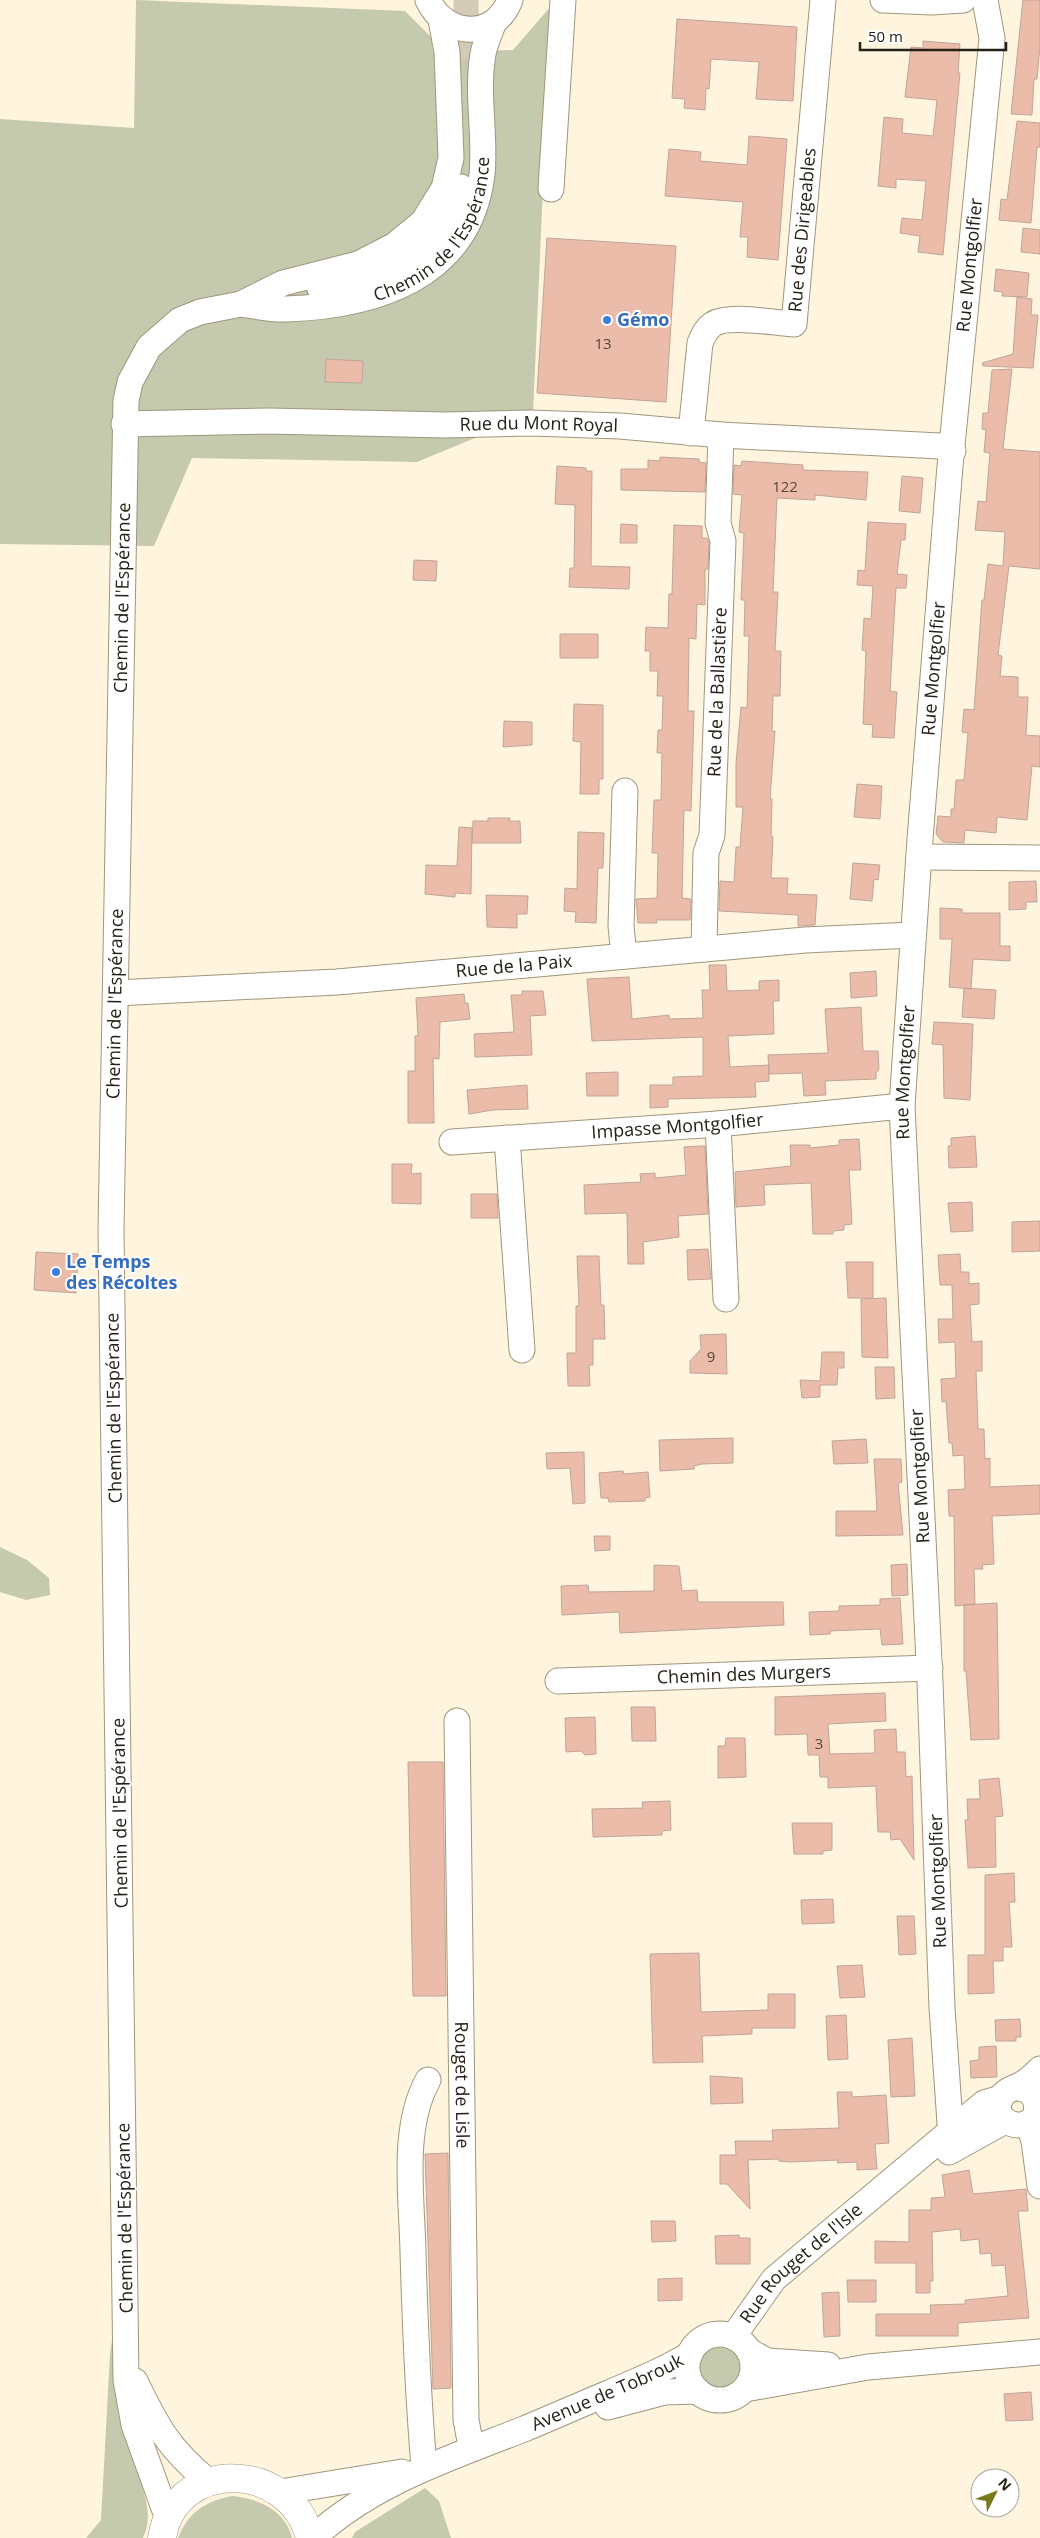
<svg xmlns="http://www.w3.org/2000/svg" width="1040" height="2538" font-family="'Open Sans',sans-serif">
	<style>
		.green { fill: #c5caae }
		.building { fill: #ebbca9; stroke: #c1a499 }
		.lines { fill: none; stroke-linecap: round; stroke-linejoin: round }
		.minor-tunnel { stroke: #d3cbb7; stroke-width: 25; stroke-dasharray: 25 12; stroke-linecap: butt }
		.minor-casing { stroke: #a0957c; stroke-width: 27 }
		.major-casing { stroke: #a0957c; stroke-width: 29 }
		.minor { stroke: #fff; stroke-width: 25 }
		.major { stroke: #fff; stroke-width: 28 }
		.shop-dot { fill: #3f7fe0; stroke: #fff; stroke-width: 2 }
		.labels { text-anchor: middle; stroke-width: 4; stroke-linejoin: round; paint-order: stroke }
		.number-label { font-size: 15px; fill: #56483c }
		.street-label { font-size: 18px; fill: #252117; stroke: #fff }
		.shop-label { font-size: 18px; font-weight: bold; fill: #366cbe; stroke: #fff; text-anchor: start }
	</style>
	<rect width="100%" height="100%" fill="#fff5df"/>
	<path class="green" d="M136,0L405,11L431,37L433,52L513,50L551,6L533,414L417,462L192,458L154,546L0,544V119L134,128Z
		M0,1547L27,1560L49,1578L50,1595L26,1600L0,1592Z
		M116,2311L130,2450C137,2479 157,2509 143,2538H86L101,2520L110,2354Z
		M696 2367a24 24 0 1 1 48 0a24 24 0 1 1-48 0Z
		M425,2488L439,2501L451,2538H352L355,2532Z
		M232,2496C257,2498 286,2510 292,2538H178C188,2512 206,2501 232,2496Z"/>
	<path class="building" d="M1023,0H1040V46L1037,79H1034L1032,115L1011,114Z
		M677,19L797,27L793,101L756,99L759,62L711,59L709,89L706,88L705,110L684,108L685,99L672,98Z
		M923,41L960,44L958,73H960L943,255L918,252L920,236L900,233L902,218L922,220L926,181L896,179V188L878,186L884,117L903,119L902,133L933,136L937,100L905,97L911,47L923,48Z
		M1017,121L1040,123V147H1037L1031,223L999,220L1001,199L1007,200Z
		M749,136L787,139L778,260L747,257L748,237H740L743,202L665,196L669,149L701,152L700,161L747,165Z
		M1023,228L1040,230V254L1021,252Z
		M547,238L676,246L666,402L537,393Z
		M996,269L1029,273L1027,297L1002,296L1003,292L994,291Z
		M1017,297L1032,299L1031,315H1038L1033,368L983,366L982,363L1013,354Z
		M326,359L363,361L362,383L325,382Z
		M1012,369L1003,449L1040,452V569L1009,566L998,655L1002,656L1000,676L1018,677V697H1028L1026,735L1040,736V767L1032,766L1027,820L997,817L996,833L965,830L964,843L943,842L936,834L938,816L951,817V809H954L956,780H964L968,733L962,732L964,709L974,710L982,600H984L988,564L1003,566L1005,532L975,530L978,501L986,502L990,453L984,452L986,430L982,429L983,413H988L992,370Z
		M660,457L699,459V462L706,463L705,492L621,490V469H648V460L660,461Z
		M742,461L803,465V470L868,472L866,500L815,495V500L777,498L773,592H778L775,651H781L780,696H773L772,731H775L770,799H772L771,836L773,837L771,878H788L787,894L817,895L815,925L798,926V915L719,911L720,881L734,882L736,847H740L743,807H736V763L741,707L747,708L749,636H744L745,600H741L744,533L739,532L742,495L733,494L734,465L741,466Z
		M557,466L586,468V471H592L591,566L630,567L629,589L569,587L570,568H574L575,505L555,504Z
		M902,476L923,478L920,513L899,511Z
		M868,522L906,524L905,540H901L897,574L907,575L906,588H896L894,620L890,691L897,692L894,738L872,737L873,725L863,724L866,651L862,650L864,618L871,619L873,586L857,585L858,570L865,571Z
		M621,524L637,525V543H620Z
		M674,525L702,526V538H707L709,543L708,569H705V605L697,604L696,639L689,638L688,711H694L691,811L684,810L682,898L691,899L690,920H656L657,923H638L636,899L657,898L658,853H652L654,800H661L662,753H657L658,730H662L663,696H657L658,671H650V651H645L646,627L668,628L669,594H672Z
		M414,560L437,561L436,581L413,580Z
		M560,634H598V658H560Z
		M574,704L603,705V779H599V794H580L581,742L573,741Z
		M504,721L532,722V745L503,747Z
		M857,784L882,786L880,819L854,817Z
		M488,818H510L509,821H520L521,843H472L473,821H488Z
		M459,827L472,828L471,894L455,893V897L425,894L426,865L457,866Z
		M578,832L604,833L603,868H598L596,923L575,922L576,912L564,911L565,888L577,889Z
		M853,863L880,865L878,880L874,879L872,901L850,899Z
		M1036,881L1037,902H1026V909L1009,910V882Z
		M486,895L528,896L527,914H517V928L487,927Z
		M940,908L962,909V913H1000V946H1010V961L973,959L971,989L949,987L952,939H940Z
		M709,965H726L727,991L759,990V981L779,980V1001H773L774,1034L728,1036L730,1067L769,1065V1081L755,1082L756,1097L668,1099V1107L650,1108V1085H673V1077L703,1076V1037L592,1041L587,979L629,977L632,1019L669,1015V1019L703,1018L702,990H710Z
		M876,971L877,996L851,998L850,973Z
		M964,988L996,990L994,1019L962,1017Z
		M522,991H543L546,1015L530,1016L532,1055L475,1057L474,1034L514,1032L511,995H522Z
		M464,994L465,1003H468L470,1019L440,1022L439,1059L433,1058L434,1123H408V1071H415V1036H418L416,998Z
		M861,1007L863,1051H878L879,1069L876,1073V1079L825,1081L826,1095L804,1096L802,1073L769,1074L768,1055L828,1053L825,1009Z
		M934,1022L973,1024L970,1100L944,1098L943,1045L932,1044Z
		M618,1072V1096H587L586,1073Z
		M527,1085L528,1109L493,1110L469,1114L467,1090Z
		M975,1136L977,1167L949,1168L948,1146H951V1138Z
		M859,1139L861,1170H849L852,1224L844,1225V1230L833,1231V1234H813L811,1183L764,1185L765,1205L736,1207L735,1172L791,1166L790,1145H810V1148L839,1145V1140Z
		M701,1146H705L708,1214L678,1216L679,1237L643,1242L644,1264H628L627,1213L585,1214L584,1185L641,1182L640,1174L655,1173V1178L686,1175L684,1147Z
		M392,1164H412L411,1174L421,1173V1204L392,1203Z
		M471,1194H497L498,1218H471Z
		M972,1202L973,1231L951,1232L948,1203Z
		M1040,1221V1251L1012,1252V1222Z
		M708,1249L711,1279L688,1280L687,1250Z
		M36,1252L78,1254L76,1293L34,1290Z
		M960,1254L961,1272H969V1284L979,1283V1304L970,1305L972,1342L982,1341V1371H976L978,1429H984L985,1459L990,1458V1487L1040,1485V1514L992,1516L994,1564L982,1565L983,1569H974L975,1604L955,1606L954,1516H949L948,1490L965,1489L964,1455L953,1456L952,1443H949L946,1401L942,1402L941,1379L956,1378L955,1342L939,1343L938,1319H953L952,1285H940L938,1255Z
		M577,1256H599L601,1305H604L605,1339H593V1365H589L590,1386H568L567,1353H576V1306H579Z
		M846,1262H873V1298H848Z
		M886,1298L888,1358L862,1357L861,1299Z
		M726,1334L727,1374L690,1373V1361L701,1349L700,1335Z
		M822,1352H844V1368H838L837,1385H820V1397L802,1398L800,1380L820,1381Z
		M875,1367H894L895,1398L876,1399Z
		M733,1438V1463L702,1464L694,1466V1469L660,1471L659,1440Z
		M866,1439L868,1463L834,1464L832,1441Z
		M584,1452L585,1503L573,1504L570,1468L547,1469L546,1453Z
		M874,1459H901L902,1482L898,1483L903,1535L836,1536V1511H877Z
		M623,1471L624,1474L648,1472L650,1497L645,1498V1501L609,1502L608,1498H601L599,1473Z
		M594,1536H610V1550L595,1551Z
		M907,1564L908,1595L892,1596L891,1565Z
		M654,1565L679,1566L682,1591L697,1590L698,1602H783L784,1625L620,1633L619,1612L562,1615L561,1586L588,1585L589,1592L654,1591Z
		M900,1598L903,1644L882,1645L880,1629L830,1631V1634L810,1635L809,1612L839,1611V1606L880,1605V1599Z
		M997,1603L999,1739L971,1740L966,1671H964V1605Z
		M885,1693L886,1721L828,1724L830,1754L875,1753L874,1730L896,1729L897,1752H905L906,1777L912,1776L914,1860L900,1839L891,1840L890,1832H878L876,1786L828,1788V1777H820L819,1755H808L807,1734L775,1735V1697Z
		M631,1707H655L656,1741H632Z
		M595,1717L596,1754L585,1755L581,1751L566,1752L565,1718Z
		M726,1738H745L746,1777L718,1778V1746H725Z
		M408,1762H443L446,1996H413Z
		M999,1778L1003,1816L995,1817L996,1867L968,1868L965,1820H968L967,1799H980L979,1780Z
		M670,1801L671,1830L662,1831V1835L593,1837L592,1809L643,1808L642,1802Z
		M792,1823H832V1850L823,1851V1854H794Z
		M1014,1873L1015,1902H1009L1012,1947H1003V1961H993L994,1993L968,1994V1955H985V1875Z
		M833,1899L834,1923L802,1924L801,1900Z
		M897,1916H914L916,1954L899,1955Z
		M699,1953L701,2012L768,2010V1994H795V2028H752V2034L702,2036L703,2062L653,2063L650,1954Z
		M862,1965L865,1997L840,1998L837,1966Z
		M846,2015L848,2059L828,2060L826,2016Z
		M1020,2019L1021,2037H1016V2041H996L995,2020Z
		M912,2038L915,2096L891,2097L888,2040Z
		M996,2046L997,2077L971,2078L970,2061L979,2060V2047Z
		M710,2076L742,2078L743,2103L711,2104Z
		M837,2092H852V2097L886,2095L889,2143L875,2144L877,2169L857,2170V2162L837,2163L838,2160L790,2162L779,2161L778,2159L748,2160L750,2209L727,2184H720V2155H736L735,2141H773L772,2130L839,2128Z
		M448,2153L451,2388L433,2389L425,2154Z
		M969,2170L973,2194L1026,2189L1028,2211H1018L1029,2318L958,2323V2336H876V2314H931L930,2305L965,2304V2300L1008,2296L1005,2265L992,2266L991,2253L980,2254L979,2239L961,2241L960,2229L932,2232L933,2281H930V2293H916V2263H875V2241L909,2242V2210H931V2198L945,2197L942,2175Z
		M651,2221H675L676,2241L652,2242Z
		M739,2235V2238H750V2264H716L715,2236Z
		M682,2278V2300L658,2301V2279Z
		M847,2280H876V2302H848Z
		M839,2292L840,2336L824,2337L822,2293Z
		M1031,2392L1033,2420L1006,2421L1004,2394Z"/>
	<g class="lines">
		<path class="minor-tunnel" d="M466,59V0"/>
		<g class="minor-casing">
			<g id="minor">
				<path d="M428,0C445,37 494,41 510,0"/>
				<path d="M883,0L932,2L963,0"/>
				<path d="M551,189L563,0"/>
				<path d="M320,289C384,278 440,256 461,187"/>
				<path id="s1" d="M241,304C256,306 272,310 286,309C375,306 469,278 482,175C486,135 476,94 483,54C485,43 490,32 494,22"/>
				<path id="s2" d="M124,424L269,421L445,425L530,423L620,426L721,435L940,446L953,451"/>
				<path id="s3" d="M691,433L700,343C703,336 706,329 713,324C729,314 774,323 794,324L823,0"/>
				<path d="M919,857L1040,858"/>
				<path id="s4" d="M704,949L706,853L712,835L723,541L718,523L721,435"/>
				<path d="M624,956L621,926L625,791"/>
				<path id="s5" d="M116,993L337,982L805,940L913,935"/>
				<path d="M718,1124L726,1299"/>
				<path d="M507,1138L522,1350"/>
				<path id="s6" d="M452,1142L718,1124L902,1106"/>
				<path id="s7" d="M558,1681L930,1668"/>
				<path id="s8" d="M457,1721L466,2420L470,2441L475,2447"/>
				<path d="M1016,2088C1032,2088 1040,2101 1035,2116C1020,2137 987,2117 1002,2096C1007,2089 1015,2088 1022,2084C1029,2080 1034,2075 1040,2069"/>
				<path d="M1028,2123L1034,2141L1040,2186"/>
				<path id="s9" d="M962,2144L950,2123L942,2008L930,1682L902,1106L920,839L950,466L992,38L985,0"/>
				<path d="M949,2152L1005,2121"/>
				<circle cx="720" cy="2367" r="33"/>
				<path id="s10" d="M733,2337L774,2279L984,2103L1001,2098"/>
				<path d="M749,2351L767,2361L828,2365"/>
				<path d="M135,2381C157,2427 169,2449 209,2482"/>
				<path d="M745,2389L868,2367L1040,2352"/>
				<path d="M608,2407L665,2392L698,2391"/>
				<path d="M424,2467C418,2395 415,2324 413,2252C412,2198 401,2128 428,2080"/>
				<path d="M280,2492L402,2472"/>
				<path id="s11" d="M168,2519L134,2425L126,2380L111,1230L126,401L130,382L149,347L180,320L200,312L241,304L283,283L358,264L395,245L423,222L444,188L451,158L447,52L441,20"/>
				<path id="s12" d="M313,2538C372,2483 450,2458 524,2429C553,2417 582,2404 611,2392C638,2380 665,2370 690,2354"/>
			</g>
		</g>
		<g class="major-casing">
			<path id="major" d="M162,2538C175,2457 291,2460 310,2538"/>
		</g>
		<use href="#minor" class="minor"/>
		<use href="#major" class="major"/>
	</g>
	<g class="shop-dot">
		<circle cx="607" cy="320" r="5"/>
		<circle cx="56" cy="1272" r="5"/>
	</g>
	<g class="labels">
		<g class="number-label">
			<text x="603" y="349">13</text>
			<text x="785" y="492">122</text>
			<text x="711" y="1362">9</text>
			<text x="819" y="1749">3</text>
		</g>
		<g class="street-label">
			<text dy="6" stroke="none"><textPath href="#s1" startOffset="230">Chemin de l'Espérance</textPath></text>
			<text dy="6" stroke="none"><textPath href="#s3" startOffset="290">Rue des Dirigeables</textPath></text>
			<text dy="6" stroke="none"><textPath href="#s9" startOffset="1886">Rue Montgolfier</textPath></text>
			<text dy="6" stroke="none"><textPath href="#s2" startOffset="415">Rue du Mont Royal</textPath></text>
			<text dy="6" stroke="none"><textPath href="#s11" startOffset="1928">Chemin de l'Espérance</textPath></text>
			<text dy="6" stroke="none"><textPath href="#s9" startOffset="1481">Rue Montgolfier</textPath></text>
			<text dy="6" stroke="none"><textPath href="#s4" startOffset="258">Rue de la Ballastière</textPath></text>
			<text dy="6" stroke="none"><textPath href="#s5" startOffset="399">Rue de la Paix</textPath></text>
			<text dy="6" stroke="none"><textPath href="#s11" startOffset="1522">Chemin de l'Espérance</textPath></text>
			<text dy="6" stroke="none"><textPath href="#s9" startOffset="1076">Rue Montgolfier</textPath></text>
			<text dy="6" stroke="none"><textPath href="#s6" startOffset="226">Impasse Montgolfier</textPath></text>
			<text transform="translate(114 1408) rotate(-91)" y="6">Chemin de l'Espérance</text>
			<text transform="translate(920 1476) rotate(-93)" y="6">Rue Montgolfier</text>
			<text dy="6" stroke="none"><textPath href="#s7" startOffset="186">Chemin des Murgers</textPath></text>
			<text transform="translate(120 1813) rotate(-91)" y="6">Chemin de l'Espérance</text>
			<text transform="translate(938 1881) rotate(-92)" y="6">Rue Montgolfier</text>
			<text dy="6" stroke="none"><textPath href="#s8" startOffset="364">Rouget de Lisle</textPath></text>
			<text transform="translate(125 2218) rotate(-91)" y="6">Chemin de l'Espérance</text>
			<text dy="6" stroke="none"><textPath href="#s10" startOffset="101">Rue Rouget de l'Isle</textPath></text>
			<text dy="6" stroke="none"><textPath href="#s12" startOffset="330">Avenue de Tobrouk</textPath></text>
		</g>
		<g class="shop-label">
			<text x="617" y="326">Gémo</text>
			<text x="66" y="1268">Le Temps<tspan x="66" dy="21">des Récoltes</tspan></text>
		</g>
	</g>
	<g transform="translate(995 2493) rotate(48)"><circle r="24" fill="#ffffff" stroke="#a8a6a2"/>
	<path d="M0-4L9 19L0 12L-9 19Z" fill="#79781f"/>
	<text y="-8" font-size="14" font-weight="bold" text-anchor="middle" fill="#252117">N</text>
	</g>
	<path d="M860 42v8h146v-8" fill="none" stroke="#252117" stroke-width="2.5"/>
	<text x="868" y="42" font-size="15" fill="#252117" stroke="#ffffff" stroke-width="4" paint-order="stroke">50 m</text>
</svg>
